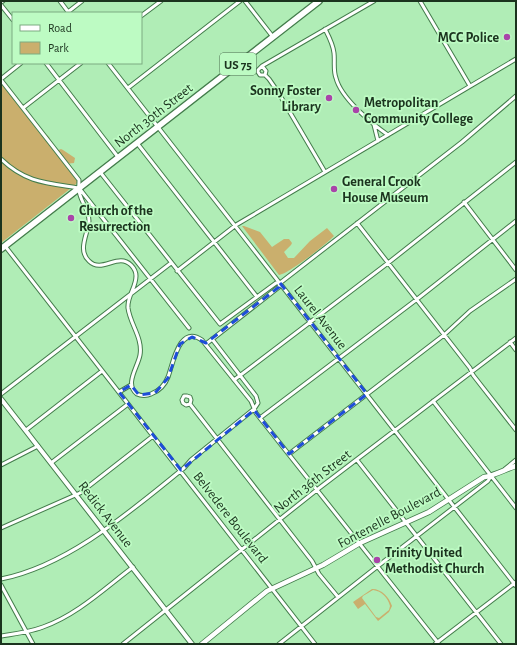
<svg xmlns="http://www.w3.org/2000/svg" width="517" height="645" font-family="'Alegreya Sans',sans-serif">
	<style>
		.green { fill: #caaf6d; fill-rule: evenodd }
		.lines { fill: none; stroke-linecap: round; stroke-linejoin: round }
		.minor-casing { stroke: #437c4b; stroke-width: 5 }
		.tertiary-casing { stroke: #437c4b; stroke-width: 6 }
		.secondary-casing { stroke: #437c4b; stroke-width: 6 }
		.trunk-casing { stroke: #437c4b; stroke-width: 8 }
		.minor { stroke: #fff; stroke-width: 3 }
		.tertiary { stroke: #fff; stroke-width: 4 }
		.secondary { stroke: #fff; stroke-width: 4.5 }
		.trunk { stroke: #fff; stroke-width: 5.5 }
		.marked { fill: none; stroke: #1d4ed8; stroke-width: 3; stroke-dasharray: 8 5; stroke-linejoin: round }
		.poi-dot { fill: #a944a9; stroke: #bdfbc3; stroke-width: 1.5 }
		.labels { text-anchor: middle; stroke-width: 3.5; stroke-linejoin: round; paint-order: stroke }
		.shield { fill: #bdfbc3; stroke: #4c6f50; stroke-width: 1 }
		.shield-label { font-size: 13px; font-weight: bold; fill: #1b331e }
		.poi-label { font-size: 14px; font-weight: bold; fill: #1b331e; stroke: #bdfbc3; text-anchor: start }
		.street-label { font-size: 14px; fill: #1b331e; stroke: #bdfbc3 }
	</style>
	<rect width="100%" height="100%" fill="#b0edb6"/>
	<path class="green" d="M1,82C4,87 7,86 10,90C18,96 19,110 27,116C31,119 34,118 36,124L35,127L41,135H47L49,137L56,151L61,149L63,150L75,158L74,163L64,164L78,182L75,185L1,243Z
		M242,226H244L260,232L272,247L284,239H289L292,243L291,245L284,252L288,258H294L310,241L327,228L334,236C327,244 288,274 279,275Z
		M372,589C382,589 389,597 392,606L389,612L378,621L365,604L358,609L353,602ZM373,590C382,591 388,598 390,606L389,610L379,618L376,617L362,598L363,596Z"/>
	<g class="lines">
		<g class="minor-casing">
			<path id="minor" d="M60,1L69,13
				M245,1L273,37
				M420,1L470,86
				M1,2L3,1
				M1,5L13,20
				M68,12L82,1
				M141,16L161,1
				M325,29C329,37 333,44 334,53C335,61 333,70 336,78C341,98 371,123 388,135
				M46,63L118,157
				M108,63L516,586
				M262,66L266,71L265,75H260L258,72V70L262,66L374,1
				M265,75L269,79L278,92L325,172
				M1,79L21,63
				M1,80L79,180C79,186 78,190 80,195C83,205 89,211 89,221C88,234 77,250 89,261C102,274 118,252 131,265C134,268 136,272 136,276C136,288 127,296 128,308C130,324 143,338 140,355C138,367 124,384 137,394C141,396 147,396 151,394C159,391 165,385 168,377C173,364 179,324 202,340L251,401L256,413L439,644
				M128,88L240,1
				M23,108L81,63
				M374,125L378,141
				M137,143L257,297
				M1,159C26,183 47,183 79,188
				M100,172L220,324L276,283H280L462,142L516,96
				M79,188L189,328
				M464,202L516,270
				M357,223L470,368L473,375L516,430
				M5,246L315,644
				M177,271L236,225L516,59
				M510,342L516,350
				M206,344L279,287L280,283
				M234,380L388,263L516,162
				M119,392L131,385
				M1,394L171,263
				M433,401L516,508
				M190,404L186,405L183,403L182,400L184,396H187L190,397L191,400L190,404L312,561L319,574L338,597
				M260,418L416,300L516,221
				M26,430L102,371
				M289,454L444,335L470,311L516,279
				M357,460L501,644
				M51,463L128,404
				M1,465L38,446
				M505,469L516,460
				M1,528L80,493L153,436
				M1,579C68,566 132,510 184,468L191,460L254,409L258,403L256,396L212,339
				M1,585L33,644
				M1,636C15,634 30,632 43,627C77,615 105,588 133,567
				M123,644L318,489L516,338
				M279,644L378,566L488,481L491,476
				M435,644L516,582"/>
		</g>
		<g class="tertiary-casing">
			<path id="tertiary" d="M1,399L192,644"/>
		</g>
		<g class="secondary-casing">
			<path id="secondary" d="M202,644L267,591L323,565L360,543L429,512L484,477C494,476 506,469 516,466"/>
		</g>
		<g class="trunk-casing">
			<path id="trunk" d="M1,249L319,1"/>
		</g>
		<use href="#minor" class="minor"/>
		<use href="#tertiary" class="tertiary"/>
		<use href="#secondary" class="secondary"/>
		<use href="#trunk" class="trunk"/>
	</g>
	<path class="marked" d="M280,283L367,394L289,454L254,410L181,470L119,392L131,385L139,395L155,393L168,378L180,344L192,337L206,343L279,287Z"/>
	<g class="poi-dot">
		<circle cx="507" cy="37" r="4"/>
		<circle cx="329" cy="98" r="4"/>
		<circle cx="356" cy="110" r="4"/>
		<circle cx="334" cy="189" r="4"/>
		<circle cx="71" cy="218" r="4"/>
		<circle cx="377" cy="560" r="4"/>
	</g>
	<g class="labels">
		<rect class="shield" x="220" y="53" width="36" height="22" rx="3"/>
		<g class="shield-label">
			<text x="238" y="69">US 75</text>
		</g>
		<g class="poi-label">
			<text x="499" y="42" text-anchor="end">MCC Police</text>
			<text x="321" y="95" text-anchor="end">Sonny Foster<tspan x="321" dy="16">Library</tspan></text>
			<text x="364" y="107">Metropolitan<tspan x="364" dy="16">Community College</tspan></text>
			<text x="342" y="186">General Crook<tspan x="342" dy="16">House Museum</tspan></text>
			<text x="79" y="215">Church of the<tspan x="79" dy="16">Resurrection</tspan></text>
			<text x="385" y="557">Trinity United<tspan x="385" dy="16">Methodist Church</tspan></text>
		</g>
		<g class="street-label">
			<text transform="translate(153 115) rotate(-38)" y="5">North 30th Street</text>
			<text transform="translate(321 317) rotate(52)" y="5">Laurel Avenue</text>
			<text transform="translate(312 481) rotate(-38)" y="5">North 36th Street</text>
			<text transform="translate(106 514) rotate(52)" y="5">Redick Avenue</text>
			<text transform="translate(231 517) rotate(52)" y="5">Belvedere Boulevard</text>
			<text transform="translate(389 517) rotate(-28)" y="5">Fontenelle Boulevard</text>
		</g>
	</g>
	<rect width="517" height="645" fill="none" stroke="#1b331e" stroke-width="4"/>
	<rect x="12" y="12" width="130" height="52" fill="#bdfbc3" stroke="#7cab81"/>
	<rect x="20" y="25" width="20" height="6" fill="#ffffff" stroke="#7cab81"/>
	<text x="48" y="32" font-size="12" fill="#1b331e">Road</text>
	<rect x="20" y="42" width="20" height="12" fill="#caaf6d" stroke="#7cab81"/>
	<text x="48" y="52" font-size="12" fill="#1b331e">Park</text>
</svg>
